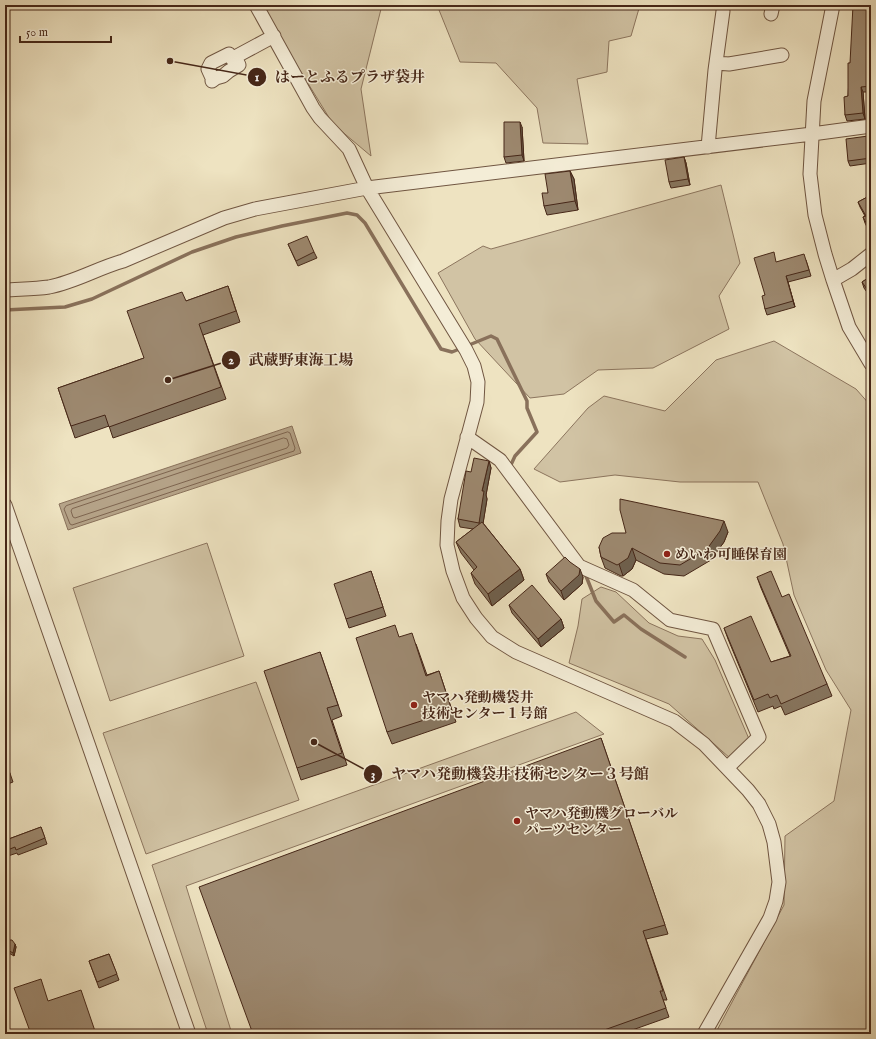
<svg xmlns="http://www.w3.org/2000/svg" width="876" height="1039" font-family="'IM FELL English','Noto Serif JP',serif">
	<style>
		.green { fill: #d1c3a4; stroke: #8c755e }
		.water { fill: #b5a388; stroke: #89715b }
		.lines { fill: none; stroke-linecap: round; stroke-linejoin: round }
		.shore { stroke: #7e6550; stroke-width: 1 }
		.stream { stroke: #89715b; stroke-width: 3.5 }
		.minor-casing { stroke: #705642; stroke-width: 15 }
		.minor { stroke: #f4edd7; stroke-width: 13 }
		.wall { fill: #877660; stroke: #462718 }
		.shaded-wall { fill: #6e604e; stroke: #462718 }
		.building { fill: #9d8970; stroke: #462718 }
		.poi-dot { fill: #8f2418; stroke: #f4edd7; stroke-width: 1.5 }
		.labels { text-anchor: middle; stroke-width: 3; stroke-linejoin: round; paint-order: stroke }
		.poi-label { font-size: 14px; font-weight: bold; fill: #462718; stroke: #f4edd7; text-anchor: start }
		.leader { fill: none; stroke: #462718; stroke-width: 1.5 }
		.callout-dot { fill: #462718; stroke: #f4edd7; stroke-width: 1.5 }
		.mark-label { font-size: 12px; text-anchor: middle; font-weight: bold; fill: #fff }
		.callout-label { font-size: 15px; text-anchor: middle; font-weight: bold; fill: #462718; stroke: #f4edd7; stroke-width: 3; stroke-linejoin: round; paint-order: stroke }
	</style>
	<rect width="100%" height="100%" fill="#eee3c1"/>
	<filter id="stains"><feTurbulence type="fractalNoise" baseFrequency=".005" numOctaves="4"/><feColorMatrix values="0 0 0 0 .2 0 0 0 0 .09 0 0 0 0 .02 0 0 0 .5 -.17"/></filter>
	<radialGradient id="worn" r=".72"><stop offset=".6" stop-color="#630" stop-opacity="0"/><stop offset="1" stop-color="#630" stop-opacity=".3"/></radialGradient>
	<path class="green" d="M263,5H382L361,89L371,156L333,124L285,46Z
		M437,5H640L631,36L609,41L607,72L577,79L588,144L543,143L537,108L496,63L460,62Z
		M721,185L740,263L719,296L729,329L653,368L598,370L564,394L530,398L475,339L438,273L483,246L491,249Z
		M774,341L856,389L871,406V1034H715L784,905L785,836L834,801L851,710L826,670L794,595L783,544L758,482H680L615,475L560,482L534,469L588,408L604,396L665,411L716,360Z
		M207,543L244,656L110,701L73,588Z
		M601,587L616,592L649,623L678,636L702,639L715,660L749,739L731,759L669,704L569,663L578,626L582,599Z
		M256,682L299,800L146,854L103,733Z
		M576,712L604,734L186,886L232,1034H208L152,865Z"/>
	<path class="water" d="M292,426L301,453L68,530L59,504Z"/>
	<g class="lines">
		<path class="shore" d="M288,432L290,433L295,448L294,451L72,525L70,524L64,509L66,506Z
			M284,438L287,439L289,445L287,448L75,518L73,517L71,511L72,509Z"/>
		<path class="stream" d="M5,310L65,307L92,299L192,252L236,237L282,226L347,213L357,215L365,223L441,349L452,352L491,336L497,339L527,401V408L537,432L515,456L509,469
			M583,573L586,576L596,601L614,622L624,615L641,629L685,657"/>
		<g class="minor-casing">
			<path id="minor" d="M256,5L313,108L320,118L349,149L367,188L466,350L474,366L478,382L477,402L451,499L448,521L447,545L453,571L463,598L476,618L492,637L516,652L674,721L704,744L748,790L759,804L769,824L774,842L779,882L776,901L770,918L704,1034
				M833,5L814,101L810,174L815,215L825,254L833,280L849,327L871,364
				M771,14L773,5
				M716,63L729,64L782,55
				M213,80L208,69L211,63L229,54L232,59L235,57
				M212,81L216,78L223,76L229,71L239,65L235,57L274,36
				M708,147L715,70L723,11
				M833,280L852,269L871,254
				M5,290C19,289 35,289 49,287C75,282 98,268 123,261L224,218L255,209L367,188L812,134L871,126
				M467,437L500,460L579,566L633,590L670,620L713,629L759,737L727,768
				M5,505L189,1034"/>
		</g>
		<use href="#minor" class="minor"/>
	</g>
	<path class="wall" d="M871,5V92H863L865,119L847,121L845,115L848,96L850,63Z
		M522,127L524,161L506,163L504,157Z
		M871,138V163L850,166L848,161L869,139Z
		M684,157L686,163L690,185L671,188L669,182Z
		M570,171L574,179L578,210L547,215L544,206L548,193Z
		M871,195V235L865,223L863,217L865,216L860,207L858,202Z
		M288,244L314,252L317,258L298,266Z
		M806,260L811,276L788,282L795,307L767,315L765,309V295L777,262Z
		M871,276V298L864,288L862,282Z
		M228,286L240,322L203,335L226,399L113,438L109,426L75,438L58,388L144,358L186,301Z
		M489,461L491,468L486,495L487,499L483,523L520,569L524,580L492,606L475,584L471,573L474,570L461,553L456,542L473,529L460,527L458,519L471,472Z
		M728,532L724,542L711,560L684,576L664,574L636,560L632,569L623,576H621L605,568L601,557L599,547Z
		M570,562L583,577L582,584L564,600L549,582L546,574Z
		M371,571L386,616L349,628L346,619Z
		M757,577L782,597L827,684L832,696L785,715L781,706L774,709L773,706L758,712L728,639L724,628L771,662L790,656L761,588Z
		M509,605L561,619L564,628L541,647L512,613Z
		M400,637L416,644L427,675L439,671L456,722L392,744L387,732Z
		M320,652L342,716L332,720L347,765L301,780L297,768Z
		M601,738L668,934L646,939L667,1000H663L669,1017L621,1034H253Z
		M5,759L13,782L5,785Z
		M41,827L47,844L18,855L17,853L5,857V837L6,840Z
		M5,942L15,944L16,947L14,956L7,952L5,948Z
		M109,954L119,980L99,988L89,961Z"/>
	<path class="shaded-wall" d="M861,87L863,92L865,119L863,113Z
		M520,122L522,127L524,161L522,155Z
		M684,157L686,163L690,185L688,179Z
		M570,171L574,179L578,210L575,201Z
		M786,276L788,282L795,307L793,301Z
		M489,461L491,468L486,495L487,499L482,530L479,523L482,491Z
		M724,521L728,532L724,542L711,560L707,549Z
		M632,548L636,560L632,569L623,576L619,564Z
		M520,569L524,580L492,606L488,594Z
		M580,569L583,577L582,584L564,600L561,591Z
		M561,619L564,628L541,647L538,639Z
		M15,944L16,947L14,956L13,953Z"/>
	<path class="building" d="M853,5H871V86L861,87L863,113L845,115L844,97L848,96V63H850Z
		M504,122H520L522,155L504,157Z
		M868,136V139L871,138V158L848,161L846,139Z
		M684,157L688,179L669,182L665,160Z
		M570,171L575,201L544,206L542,193H548L545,174Z
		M871,195V229L870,230L863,217L866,216L858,202Z
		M307,236L314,252L296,261L288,244Z
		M774,252L776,262L804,254L809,270L786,276L793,301L765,309L762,296L765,295L754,258Z
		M871,276V295L862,282Z
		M228,286L236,311L199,324L221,387L109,427L105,415L71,426L58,388L144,358L127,311L182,292L186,301Z
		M474,458L489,461L482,491H484L479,523L458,519L466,471L471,472Z
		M620,499L724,521L720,531L707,549L680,565L660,563L632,548L628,558L619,564L617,565L601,557L599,547L603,538L612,533H626L620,510Z
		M482,522L520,569L488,594L471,573L477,567L456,542Z
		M565,557L570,562L580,569L579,575L561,591L546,574Z
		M371,571L383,607L346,619L334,584Z
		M771,571L782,597L789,594L827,684L781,704L777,695L770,698L768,694L754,700L724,628L751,616L771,662L791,656L757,577Z
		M532,585L561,619L538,639L509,605Z
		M395,625L399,637L412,633L426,676L439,671L452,711L387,732L356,638Z
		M320,652L338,705L327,708L342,753L297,768L264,671Z
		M601,738L665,925L643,931L663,991H660L666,1008L593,1034H253L199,887Z
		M5,759L10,774L5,776Z
		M41,827L45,838L16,850L15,847L5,851V838L6,840Z
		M7,940H12L15,944L13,953L6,949L5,947V942Z
		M109,954L117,974L97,982L89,961Z
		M41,979L48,1001L81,990L96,1034H31L14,988Z"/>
	<g class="poi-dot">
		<circle cx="667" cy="554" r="4"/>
		<circle cx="414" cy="705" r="4"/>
		<circle cx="517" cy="821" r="4"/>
	</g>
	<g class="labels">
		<g class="poi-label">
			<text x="675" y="559">めいわ可睡保育園</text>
			<text x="422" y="702">ヤマハ発動機袋井<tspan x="422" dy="16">技術センター１号館</tspan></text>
			<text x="525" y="818">ヤマハ発動機グローバル<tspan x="525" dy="16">パーツセンター</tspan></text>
		</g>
	</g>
	<path class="leader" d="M170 61L257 77M168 380L231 360M314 742L373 774"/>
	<g class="callout-dot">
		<circle cx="170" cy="61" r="4"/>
		<circle cx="168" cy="380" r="4"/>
		<circle cx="314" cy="742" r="4"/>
		<circle cx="257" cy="77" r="10"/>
		<circle cx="231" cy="360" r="10"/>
		<circle cx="373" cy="774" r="10"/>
	</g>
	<g class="mark-label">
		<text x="257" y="81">1</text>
		<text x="231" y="364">2</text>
		<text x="373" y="778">3</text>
	</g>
	<g class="callout-label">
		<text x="350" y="82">はーとふるプラザ袋井</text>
		<text x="301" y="365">武蔵野東海工場</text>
		<text x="520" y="779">ヤマハ発動機袋井 技術センター３号館</text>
	</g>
	<rect width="876" height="1039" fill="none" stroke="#eee3c1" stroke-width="20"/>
	<rect x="6" y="6" width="864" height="1027" fill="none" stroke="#462718" stroke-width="2"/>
	<rect x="10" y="10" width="856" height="1019" fill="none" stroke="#462718"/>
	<path d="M20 36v6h91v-6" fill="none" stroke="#462718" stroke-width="2"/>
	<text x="26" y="36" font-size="12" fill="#462718" stroke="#f4edd7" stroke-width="3" paint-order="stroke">50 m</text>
	<rect width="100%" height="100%" filter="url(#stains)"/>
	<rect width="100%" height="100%" fill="url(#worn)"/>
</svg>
